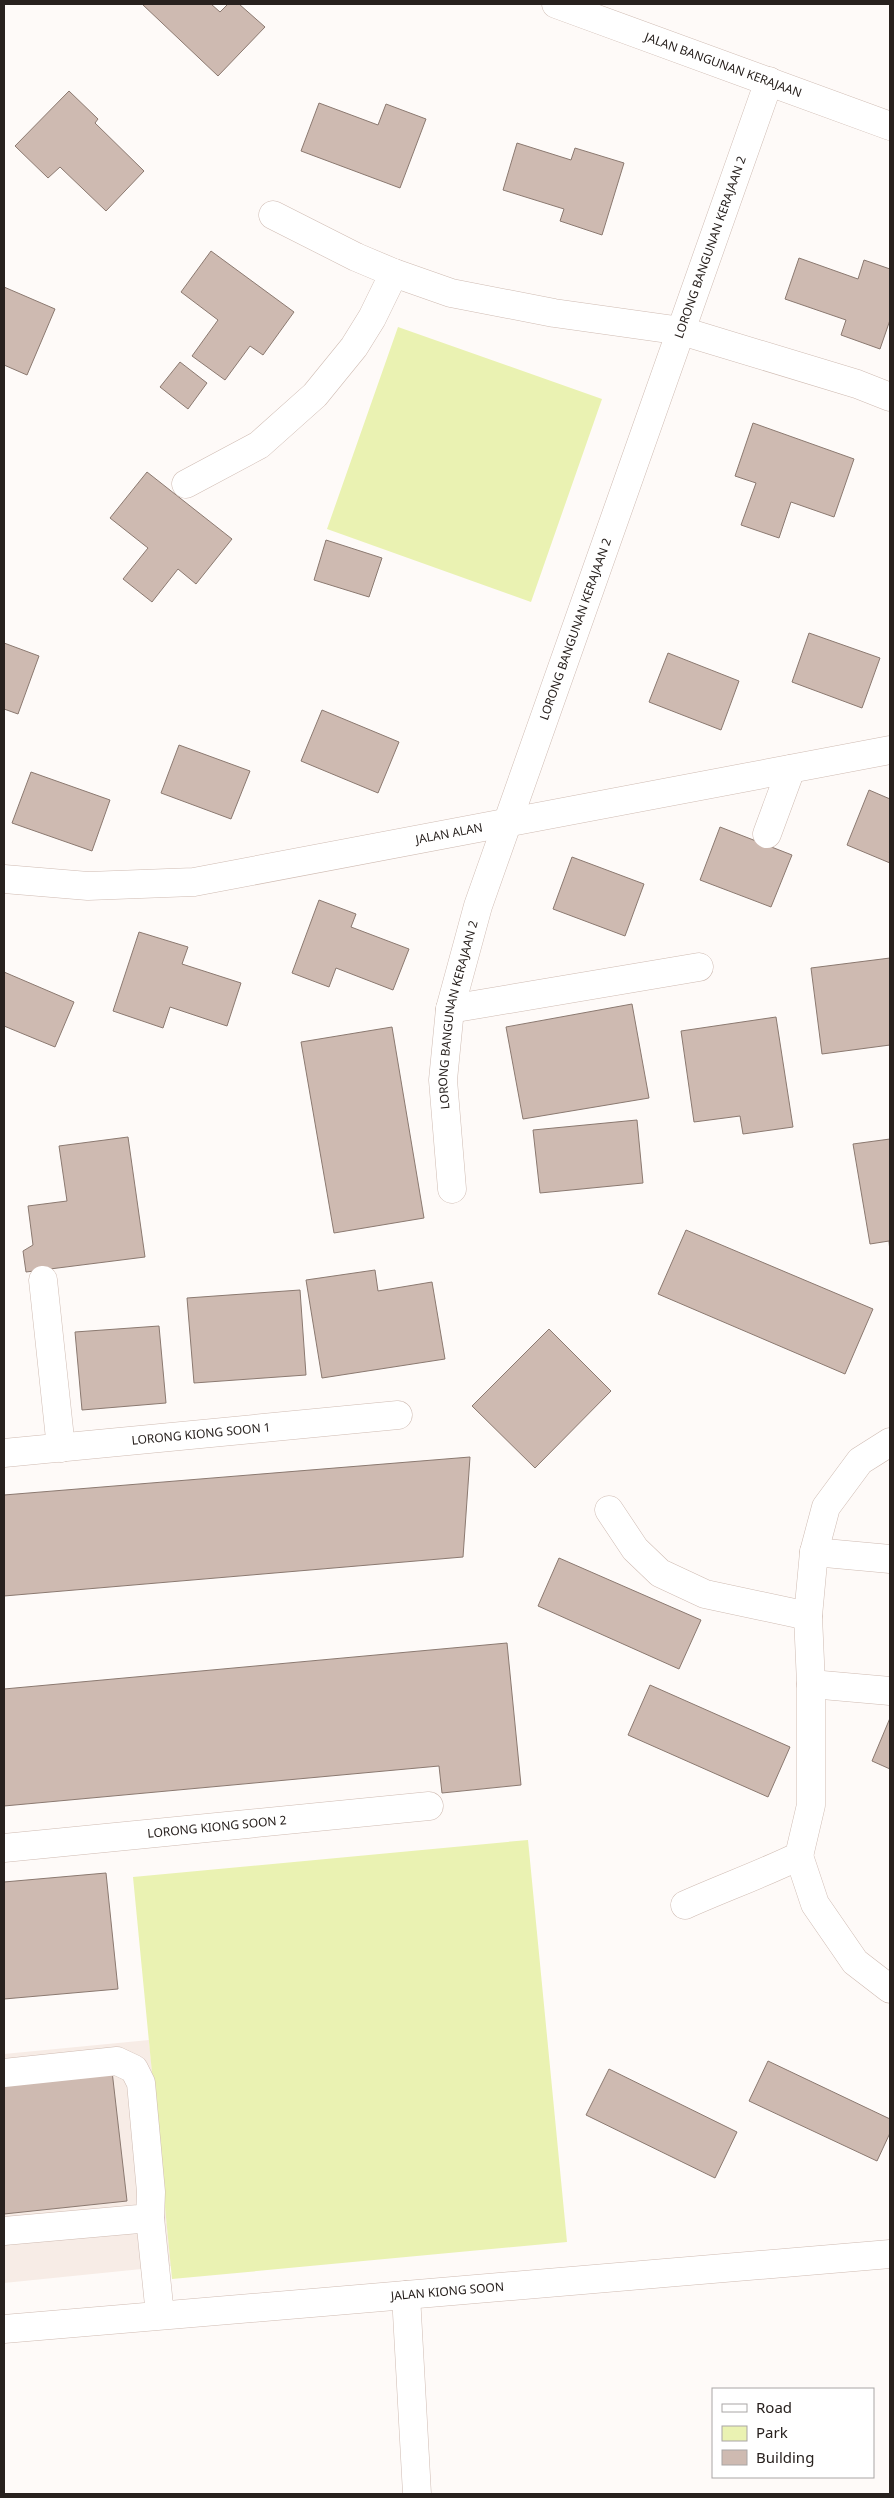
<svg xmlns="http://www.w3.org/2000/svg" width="894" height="2498" font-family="'Noto Sans',sans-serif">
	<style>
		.built { fill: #f7ece6 }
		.green { fill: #eaf2b2 }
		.building { fill: #cebab1; stroke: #8b7970 }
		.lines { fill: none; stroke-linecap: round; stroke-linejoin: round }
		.minor-casing { stroke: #cfbbb2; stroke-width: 29 }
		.minor { stroke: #fff; stroke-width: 28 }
		.labels { text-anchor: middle; stroke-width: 4.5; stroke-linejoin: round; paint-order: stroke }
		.street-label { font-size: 12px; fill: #28211e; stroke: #fff }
	</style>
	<rect width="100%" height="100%" fill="#fefaf8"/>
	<path class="built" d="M149,2040L171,2266L4,2283V2054Z"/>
	<path class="green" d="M398,327L602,399L531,602L327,529Z
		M528,1840L567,2242L172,2279L133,1877Z"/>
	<path class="building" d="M142,4H211L220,12L228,4H239L265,27L218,76Z
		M69,91L98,119L95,123L144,171L106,211L60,167L48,178L15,146Z
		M319,103L378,125L386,104L426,119L400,188L301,151Z
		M517,143L571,160L575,148L624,163L602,235L560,221L564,209L503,190Z
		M211,251L294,312L263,355L250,346L225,380L192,356L218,320L181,292Z
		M799,258L858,279L864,260L890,269V320L880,349L841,335L846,320L785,299Z
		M4,287L55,309L27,375L4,365Z
		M180,362L207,383L188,409L160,387Z
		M753,423L854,459L834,517L791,502L779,538L741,525L756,483L735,476Z
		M147,472L232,539L196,584L178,569L152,602L123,579L148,548L110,518Z
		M326,540L382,558L369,597L314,580Z
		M809,633L880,658L862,708L792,682Z
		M4,643L39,656L18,714L4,709Z
		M668,653L739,681L721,730L649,702Z
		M322,710L399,742L378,793L301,761Z
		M179,745L250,771L231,819L161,793Z
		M31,772L110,800L92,851L12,823Z
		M869,790L890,799V863L847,845Z
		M720,827L792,855L771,907L700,880Z
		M572,857L644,884L625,936L553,909Z
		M319,900L356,914L351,927L409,949L393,990L336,968L329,987L292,973Z
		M139,932L188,947L182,964L241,983L227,1026L170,1007L163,1028L113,1011Z
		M890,958V1045L822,1054L811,968Z
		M4,972L74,1002L55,1047L4,1026Z
		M632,1004L649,1098L523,1119L506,1027Z
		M776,1017L793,1127L743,1134L740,1116L694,1122L681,1031Z
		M392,1027L424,1218L334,1233L301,1042Z
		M637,1120L643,1183L540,1193L533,1130Z
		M128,1137L145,1257L26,1272L23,1251L33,1245L28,1206L67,1201L59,1146Z
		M890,1139V1252L889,1241L870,1244L853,1144Z
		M686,1230L873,1309L845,1374L658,1294Z
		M375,1270L378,1291L432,1282L445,1359L322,1378L306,1280Z
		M300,1290L306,1375L194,1383L187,1298Z
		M159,1326L166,1403L82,1410L75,1332Z
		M549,1329L611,1391L535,1468L472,1406Z
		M470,1457L463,1557L4,1596V1495Z
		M559,1558L701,1620L679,1669L538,1606Z
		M507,1643L521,1785L442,1793L439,1766L4,1806V1689Z
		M650,1685L790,1747L768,1797L628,1735Z
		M890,1718V1769L872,1761Z
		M106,1873L118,1989L4,1999V1882Z
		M768,2061L890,2119V2133L877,2161L749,2101Z
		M609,2069L737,2132L715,2178L586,2115Z
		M112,2071L127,2201L4,2214V2083Z"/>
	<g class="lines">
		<g class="minor-casing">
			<g id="minor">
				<path id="s1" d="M556,4L890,126"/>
				<path d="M273,215L356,257L394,273L451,293L554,313L682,331L857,384L890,397"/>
				<path d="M186,484L259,445L315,395L354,347L372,318L394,273"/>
				<path d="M767,834L791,769"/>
				<path id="s2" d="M4,879L88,886L194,882L890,750"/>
				<path d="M450,1009L699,967"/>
				<path id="s3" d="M452,1189L443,1080L450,1009L478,906L769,81"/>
				<path d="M43,1280L61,1448"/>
				<path id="s4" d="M4,1453L398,1415"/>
				<path d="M609,1510L635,1549L660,1573L705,1594L808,1616"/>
				<path d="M814,1552L890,1559"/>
				<path d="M811,1684L890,1691"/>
				<path id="s5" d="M4,1848L429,1806"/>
				<path d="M799,1856L815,1904L855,1962L890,1989"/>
				<path d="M685,1905C723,1888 762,1874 799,1856L811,1805V1684L808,1616L814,1552L826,1507L860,1461L890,1442"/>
				<path d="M4,2073L117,2061L134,2069L141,2083L151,2192L150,2218L4,2231"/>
				<path d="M150,2218L160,2315"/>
				<path d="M406,2295L417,2494"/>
				<path id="s6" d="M4,2329L890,2254"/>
			</g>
		</g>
		<use href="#minor" class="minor"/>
	</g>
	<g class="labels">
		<g class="street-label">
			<text dy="4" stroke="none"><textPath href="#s1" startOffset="178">JALAN BANGUNAN KERAJAAN</textPath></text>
			<text dy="4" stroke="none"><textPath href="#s3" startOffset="986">LORONG BANGUNAN KERAJAAN 2</textPath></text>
			<text dy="4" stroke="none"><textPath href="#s3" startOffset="581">LORONG BANGUNAN KERAJAAN 2</textPath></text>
			<text dy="4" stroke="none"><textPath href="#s2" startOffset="450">JALAN ALAN</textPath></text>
			<text dy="4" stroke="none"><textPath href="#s3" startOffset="176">LORONG BANGUNAN KERAJAAN 2</textPath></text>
			<text dy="4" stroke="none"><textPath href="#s4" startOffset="198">LORONG KIONG SOON 1</textPath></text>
			<text dy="4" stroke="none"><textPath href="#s5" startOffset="214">LORONG KIONG SOON 2</textPath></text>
			<text dy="4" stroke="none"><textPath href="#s6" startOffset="445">JALAN KIONG SOON</textPath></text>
		</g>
	</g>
	<rect width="894" height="2498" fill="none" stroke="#28211e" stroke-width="10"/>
	<rect x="712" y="2388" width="162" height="90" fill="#ffffff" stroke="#a9a6a5"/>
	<rect x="722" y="2404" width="25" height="8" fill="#ffffff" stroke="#a9a6a5"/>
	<text x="756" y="2413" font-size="15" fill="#28211e">Road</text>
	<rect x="722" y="2426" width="25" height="15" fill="#eaf2b2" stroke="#a9a6a5"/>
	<text x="756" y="2438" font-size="15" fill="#28211e">Park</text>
	<rect x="722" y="2450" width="25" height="15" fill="#cebab1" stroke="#a9a6a5"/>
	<text x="756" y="2463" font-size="15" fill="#28211e">Building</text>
</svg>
